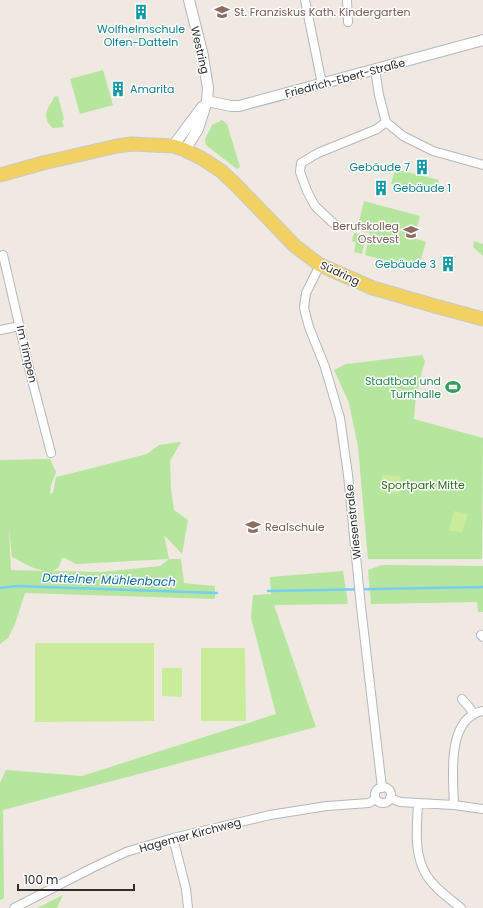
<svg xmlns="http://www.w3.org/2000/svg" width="483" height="908" font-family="Poppins,sans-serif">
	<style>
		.green { fill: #b6e59e; fill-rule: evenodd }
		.pitch { fill: #c9ec9a }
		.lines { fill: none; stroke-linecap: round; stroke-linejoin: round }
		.stream { stroke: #75cff0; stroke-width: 2.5 }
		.minor-casing { stroke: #b4b7c1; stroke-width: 10 }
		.tertiary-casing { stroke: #b4b7c1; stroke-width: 12 }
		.primary-casing { stroke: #c9c9c9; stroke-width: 15 }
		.minor { stroke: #fff; stroke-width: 8 }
		.tertiary { stroke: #fff; stroke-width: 10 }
		.primary { stroke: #f2d163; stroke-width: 13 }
		.labels { text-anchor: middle; stroke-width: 3; stroke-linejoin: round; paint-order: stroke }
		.education-label { font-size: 11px; fill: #785e54; stroke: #fff; text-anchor: start }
		.culture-label { font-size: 11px; fill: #0d838f; stroke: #fff; text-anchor: start }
		.street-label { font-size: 11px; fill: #2e2e2e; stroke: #fff }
		.leisure-label { font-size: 11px; fill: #27864d; stroke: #fff; text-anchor: end }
		.park-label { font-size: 11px; fill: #2c6e1b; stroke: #fff }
		.water-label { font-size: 12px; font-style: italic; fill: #0d6fa3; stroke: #fff }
	</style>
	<rect width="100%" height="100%" fill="#efe9e1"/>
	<path class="green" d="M103,70L113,105L80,114L70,79Z
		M58,96L64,119L62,121L64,127L53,128C47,124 44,115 48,108C50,103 53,102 54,97Z
		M222,120L227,124L240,167L237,169L206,145L205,139L212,125Z
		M395,169L439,180L436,191L418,186V188L406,185L405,188L391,184Z
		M364,201L420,216L414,238L426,242L418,269L365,255L370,233L357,230Z
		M354,233L366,236L362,254L354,252L356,243L352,241Z
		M474,241L483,244V256L473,247Z
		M422,355L425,361L416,395L414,419L483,438L482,559H368L358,447L349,403L334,370L346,364Z
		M181,442L170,461L171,489L174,510L188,520L182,554L164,535L169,559H181L184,583L215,586V599L25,593L15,624L8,638L0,644V460L50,459L56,472L51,485L50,494L53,493L56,477L73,473L147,454L159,445ZM9,528L12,557L31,567L44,571L11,570ZM62,558H65L76,564L169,559L160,566L101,572L53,571L59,567Z
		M382,565L483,566V612H478L477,602L371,604L368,570Z
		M343,571L348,604L274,605L316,727L3,810L4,898L0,900V783L6,770L82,776L276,714L251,618L253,595L271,594L270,577Z
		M63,895L57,908H37Z"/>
	<path class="pitch" d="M382,475L401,476L399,493L380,491Z
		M454,511L468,514L462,533L449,530Z
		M35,643H154V721L35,722Z
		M201,648H245L246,721H201Z
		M162,668H182V697L162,696Z"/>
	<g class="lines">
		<path class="stream" d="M0,588L16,586L217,593
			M268,591L483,587"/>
		<g class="minor-casing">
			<path id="minor" d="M305,0L322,84
				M347,0L348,22
				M375,69L379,95L386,122L403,136L433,151L483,165
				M333,223L315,206L307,191L300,172L301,163L318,153L377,129L386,122
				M3,255L30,372L51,453
				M320,265L306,293L304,308L309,327L325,367L340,418L348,475L361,607L382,788
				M0,330L20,326
				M481,635L483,637
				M462,699L469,707L473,713
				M375 795a8 8 0 1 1 16 0a8 8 0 1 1-16 0Z
				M390,798L400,802L454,805L483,809
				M418,803C417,827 413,854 427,876C435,889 449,898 461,908
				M454,805C453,777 446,718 483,711
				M173,838L186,889L188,908
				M14,908L92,868L126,852L173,838L270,815L327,806L369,803L376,799"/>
		</g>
		<g class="tertiary-casing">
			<path id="tertiary" d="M207,101L231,106H239L483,40
				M173,146L202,107
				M185,150L198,129L207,101L208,88L206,76L203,56L189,0"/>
		</g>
		<g class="primary-casing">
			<path id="primary" d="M0,175L43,163L117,146L132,144L173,146L185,150L203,159L221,171L235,184L295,246L320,265L373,288L435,306L483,319"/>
		</g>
		<use href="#minor" class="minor"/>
		<use href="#tertiary" class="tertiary"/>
		<use href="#primary" class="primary"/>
	</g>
	<defs>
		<g id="building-bare" transform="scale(1.2)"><path d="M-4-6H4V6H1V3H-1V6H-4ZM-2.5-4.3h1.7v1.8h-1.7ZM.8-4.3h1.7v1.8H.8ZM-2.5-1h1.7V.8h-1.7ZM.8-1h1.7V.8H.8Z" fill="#0f9aa8" stroke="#fff" stroke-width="2.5" paint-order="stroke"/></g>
		<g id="school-bare" transform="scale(1.2)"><path d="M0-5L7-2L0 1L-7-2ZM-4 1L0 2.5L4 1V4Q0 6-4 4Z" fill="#8d6e63" stroke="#fff" stroke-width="2.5" paint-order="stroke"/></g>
		<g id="stadium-bare" transform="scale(1.2)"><path d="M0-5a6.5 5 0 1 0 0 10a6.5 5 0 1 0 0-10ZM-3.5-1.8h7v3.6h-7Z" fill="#2e9e5b" stroke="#fff" stroke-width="2.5" paint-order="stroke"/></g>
	</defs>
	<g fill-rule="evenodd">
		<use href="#building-bare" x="141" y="12"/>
		<use href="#school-bare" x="222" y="12"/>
		<use href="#building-bare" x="118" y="89"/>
		<use href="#building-bare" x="422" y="167"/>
		<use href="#building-bare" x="381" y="188"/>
		<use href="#school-bare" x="411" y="232"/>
		<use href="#building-bare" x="448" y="264"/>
		<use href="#stadium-bare" x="453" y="387"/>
		<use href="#school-bare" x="253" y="527"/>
	</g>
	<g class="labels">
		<g class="education-label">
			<text x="234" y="16">St. Franziskus Kath. Kindergarten</text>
			<text x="399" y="230" text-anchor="end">Berufskolleg<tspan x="399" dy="13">Ostvest</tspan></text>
			<text x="265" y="531">Realschule</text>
		</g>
		<g class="culture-label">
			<text x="141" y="33" text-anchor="middle">Wolfhelmschule<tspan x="141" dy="13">Olfen-Datteln</tspan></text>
			<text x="130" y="93">Amarita</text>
			<text x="410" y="171" text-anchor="end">Gebäude 7</text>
			<text x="393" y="192">Gebäude 1</text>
			<text x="436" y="268" text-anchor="end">Gebäude 3</text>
		</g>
		<g class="street-label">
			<text transform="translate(200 50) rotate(77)" y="4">Westring</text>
			<text transform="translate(345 78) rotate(-15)" y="4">Friedrich-Ebert-Straße</text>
			<text transform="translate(340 273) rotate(25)" y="4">Südring</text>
			<text transform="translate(27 354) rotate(77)" y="4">Im Timpen</text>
			<text transform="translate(353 522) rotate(-96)" y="4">Wiesenstraße</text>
			<text transform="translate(190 835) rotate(-15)" y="4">Hagemer Kirchweg</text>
		</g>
		<g class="leisure-label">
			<text x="441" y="385">Stadtbad und<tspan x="441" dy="13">Turnhalle</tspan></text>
		</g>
		<g class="park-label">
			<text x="423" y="489">Sportpark Mitte</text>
		</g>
		<g class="water-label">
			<text transform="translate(109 580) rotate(2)" y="4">Dattelner Mühlenbach</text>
		</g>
	</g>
	<path d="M18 884v6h116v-6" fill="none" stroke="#2e2e2e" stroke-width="2"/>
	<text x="24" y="884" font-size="12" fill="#2e2e2e" stroke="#ffffff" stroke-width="3" paint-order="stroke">100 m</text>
</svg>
